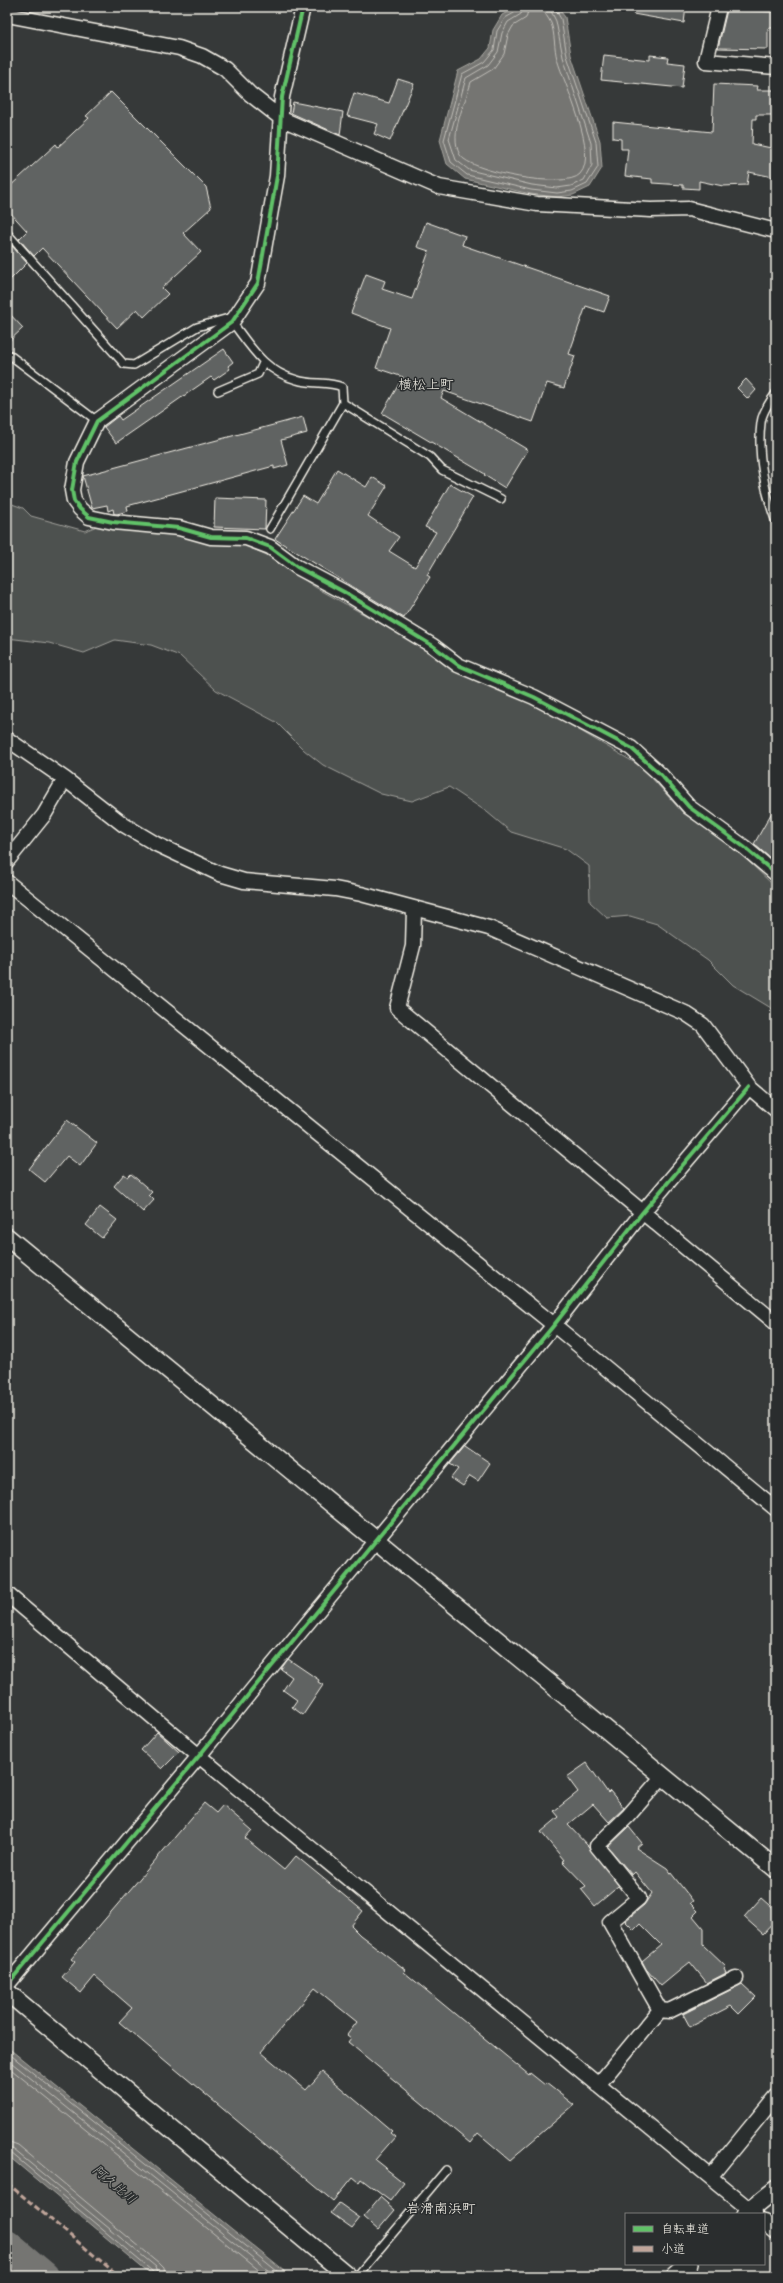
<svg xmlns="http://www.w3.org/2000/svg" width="783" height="2283" font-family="Pangolin,'Klee One',sans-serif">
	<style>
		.green { fill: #4e514f; stroke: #a1a19c }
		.water { fill: #757572; stroke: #a8a7a1 }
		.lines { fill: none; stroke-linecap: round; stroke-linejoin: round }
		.shore { stroke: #c1bfb9; stroke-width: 1 }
		.river { stroke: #757572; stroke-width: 30 }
		.building { fill: #616362; stroke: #f4f1e8 }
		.service-casing { stroke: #f4f1e8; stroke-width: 10 }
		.minor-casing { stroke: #f4f1e8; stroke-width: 17 }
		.tertiary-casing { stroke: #f4f1e8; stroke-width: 20 }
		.service { stroke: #2a2d2e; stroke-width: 7 }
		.minor { stroke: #2a2d2e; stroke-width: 14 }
		.tertiary { stroke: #2a2d2e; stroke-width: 17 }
		.quiet { stroke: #c0a59a; stroke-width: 3; stroke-dasharray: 6 3; stroke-linecap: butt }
		.cycleway-casing { stroke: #2a2d2e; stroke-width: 6 }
		.cycleway { stroke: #61c268; stroke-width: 4 }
		.labels { text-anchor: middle; stroke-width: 3; stroke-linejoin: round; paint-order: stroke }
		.water-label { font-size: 13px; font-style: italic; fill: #b4b3ad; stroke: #2a2d2e }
		.quarter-label { font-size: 14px; fill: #f4f1e8; stroke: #2a2d2e }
	</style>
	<rect width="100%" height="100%" fill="#363939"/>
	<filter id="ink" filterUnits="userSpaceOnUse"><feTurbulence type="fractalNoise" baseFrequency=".025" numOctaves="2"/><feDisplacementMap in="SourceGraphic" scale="8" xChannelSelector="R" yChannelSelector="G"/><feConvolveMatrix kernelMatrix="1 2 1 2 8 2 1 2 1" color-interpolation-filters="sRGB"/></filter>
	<g filter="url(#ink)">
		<path class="green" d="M12,504L23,508L31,516L85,531L99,525L128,531L179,535L208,543L244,545L269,556L315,587L426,649L538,706L642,767L683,813L737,850L776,888V1011L733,985L708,960L657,924L630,916L607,918L590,902L589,866L566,849L511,832L487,812L449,787L412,801L381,794L323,765L304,750L276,722L216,690L180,656L151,645L115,640L84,653L49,643L7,638V505Z"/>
		<path class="water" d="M517,7H557L565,17L571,55L600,141L602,168L590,187L573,195L557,197L531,194L465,179L447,164L440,140L458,71L481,59L490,48L493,30L502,15Z
			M7,2047L290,2276H152L7,2155Z"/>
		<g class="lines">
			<path class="shore" d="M518,7L516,12L505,18L497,31L494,50L484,62L462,74L444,140L451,162L467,175L531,190L557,193L572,191L587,184L598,167L596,142L567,56L561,19L554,7
				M523,7L521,14L508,22L502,33L498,52L488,65L466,78L449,139L456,160L469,170L532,185L557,188L571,186L584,180L592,165L591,143L563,57L556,21L549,7
				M529,7L526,18L513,26L508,35L504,54L493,69L471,82C466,103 448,133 460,155C470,172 566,190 580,174C599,154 564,84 557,59C554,48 555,34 551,23C548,17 544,14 543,7
				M7,2052L283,2276
				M7,2059L275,2276
				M7,2066L266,2276
				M7,2141L18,2145L159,2263L164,2268L165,2276
				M7,2147L14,2150L156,2267L159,2276
				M7,2152L11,2153L152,2271L154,2276"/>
			<path class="river" d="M7,2245L44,2276"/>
		</g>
		<path class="building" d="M633,7H686L684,23L633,14Z
			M727,10L775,12V28H768V49L718,48Z
			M604,55L650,60V55L668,57L667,62L685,64L682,88L601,80Z
			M398,79L414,84L390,141L374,134L378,124L347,116L354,93L389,103Z
			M714,84L758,86L757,90H776L775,115H756V119H753L752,144L776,149L773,177L749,172L747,185L723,186L699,181V189L683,188V185L652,183V179L625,176L628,149H621V139L613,138V122L712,132Z
			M111,92L206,187L211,208L183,233L201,252L162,288L168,294L144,317L137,309L117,328L42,248L34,256L19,239L27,231L7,209V189L56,144L58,147L89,118L86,116Z
			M293,102L343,112L340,135L291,113Z
			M426,222L465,236L462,245L610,296L604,312L586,306L569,354L575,356L564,388L547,383L533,422L444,391L441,398L528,450L505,488L484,475L485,474L382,413L403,377L376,368L390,328L351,313L366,274L385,281L382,289L412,299L429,251L417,247Z
			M12,246L27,263L7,283V252Z
			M7,311L23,328L7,343Z
			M224,349L233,362L228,366L230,369L214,380L211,377L116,443L104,427L118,416L121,420Z
			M746,379L756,390L748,399L737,388Z
			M303,417L307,433L281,440L288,465L274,469V466L127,506L128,511L117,514H114L113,509L108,511L107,505L92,508L83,476Z
			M337,469L366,487L372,477L387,486L368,516L399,537L389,551L415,567L436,532L425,527L450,484L473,497L427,575L430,577L404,618L275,539L303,496L316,504Z
			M215,498L266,500L265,529L214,527Z
			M776,805V846L770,858L754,844Z
			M67,1120L97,1143L80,1166L67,1156L45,1182L29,1169Z
			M124,1174L128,1177L131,1174L152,1192L149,1195L154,1200L143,1212L114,1186Z
			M100,1207L117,1220L102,1238L86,1225Z
			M465,1446L490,1463L478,1481L470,1476L463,1486L451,1478L458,1469L450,1464Z
			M288,1659L319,1680L318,1682L323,1685L303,1715L292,1707L297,1700L283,1690L292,1677L281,1669Z
			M157,1732L179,1752L162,1769L141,1750Z
			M587,1763L608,1793L610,1791L624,1808L609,1822L593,1804L568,1825L589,1847L619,1886L595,1906L581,1889L586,1886L562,1861L564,1860L541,1832L559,1817L554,1811L578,1792L567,1777Z
			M204,1803L216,1813L223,1805L252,1830L245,1838L284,1870L296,1856L363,1911L351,1926L360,1935L406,1970L404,1972L529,2075L530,2073L545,2085L546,2083L574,2105L510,2160L478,2133L470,2143L348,2042L351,2038L347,2035L357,2022L315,1988L261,2052L306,2090L322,2072L392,2131L390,2133L395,2137L375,2160L404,2183L390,2201L361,2179L359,2182L353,2177L333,2201L119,2022L132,2008L95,1976L81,1993L62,1977L75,1962L71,1959Z
			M629,1827L642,1843L636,1848L667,1868L693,1901L690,1903L698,1911L693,1916L703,1928V1945L726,1967L724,1969L726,1973L707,1983L690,1962L661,1986L646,1969L642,1961L661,1945L640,1924L634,1930L625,1921L644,1905L652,1893L635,1872L632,1875L608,1847Z
			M761,1898L776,1911V1920L763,1934L744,1917Z
			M742,1984L756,1997L739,2014L731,2006L690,2027L683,2014Z
			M380,2197L395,2210L378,2230L363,2217Z
			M339,2203L360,2218L352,2228L331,2213Z"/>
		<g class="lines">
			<g class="service-casing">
				<path id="service" d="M7,233L124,364L134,365L197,327L232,317
					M232,322C251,347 264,371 297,380C312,385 328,381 342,387L343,403L270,529
					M7,353L97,421
					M218,391L258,374L263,363
					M776,393C770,401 762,412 761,423C757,454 765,493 776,522
					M343,403L430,457L442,470L501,499
					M357,2276L446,2170"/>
			</g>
			<g class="minor-casing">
				<path id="minor" d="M303,7L282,97L277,176L258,283L232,322L97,421L77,462L72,490L74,501L80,509L89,517L113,522L179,528L211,537L246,538L270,547L297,567L344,592L433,646L458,665L534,697L631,748L661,775L689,807L744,847L776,874
					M719,7L706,61L776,67
					M7,15L179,48L202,56L225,69L250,94L282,119L439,187L537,204L651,210L689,209L776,231
					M7,739L65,779L124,825L156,844L220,874L244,881L335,889L361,894L489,928L685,1013L703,1025L749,1087L776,1110
					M7,861L44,815L65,779
					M7,882L554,1325L776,1509
					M414,909L413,946L397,1008L776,1323
					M7,1594L199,1756L755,2214
					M7,1985L199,1756L253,1689L554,1325L642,1213L749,1087
					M660,2010L669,2011L736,1978
					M598,2085L660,2010L610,1922L639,1898L597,1846L628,1816L663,1776
					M710,2177L776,2096
					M764,2222L776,2232"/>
			</g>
			<g class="tertiary-casing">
				<path id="tertiary" d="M7,1237L776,1869
					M7,1992L348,2276
					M745,2214L776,2189
					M675,2276L689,2264"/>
			</g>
			<use href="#service" class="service"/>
			<use href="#minor" class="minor"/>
			<use href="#tertiary" class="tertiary"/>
			<path class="quiet" d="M7,2183L119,2276"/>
			<g class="cycleway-casing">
				<path id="cycleway" d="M303,7L282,97L277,176L258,283L232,322L97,421L77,462L72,490L74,501L80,509L89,517L113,522L179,528L211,537L246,538L270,547L297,567L344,592L433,646L458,665L534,697L631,748L661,775L689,807L744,847L776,874
					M7,1985L199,1756L253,1689L554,1325L642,1213L749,1087"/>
			</g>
			<use href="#cycleway" class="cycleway"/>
		</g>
	</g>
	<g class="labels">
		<g class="water-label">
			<text transform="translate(115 2184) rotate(40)" y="5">阿久比川</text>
		</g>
		<g class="quarter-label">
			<text x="426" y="389">横松上町</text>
			<text x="441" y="2213">岩滑南浜町</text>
		</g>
	</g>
	<rect width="783" height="2283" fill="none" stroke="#2a2d2e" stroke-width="24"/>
	<rect x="12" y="12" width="759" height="2259" fill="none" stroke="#f4f1e8" stroke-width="1.5" filter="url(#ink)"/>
	<rect x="625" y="2213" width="140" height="52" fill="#2a2d2e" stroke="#7b7b78"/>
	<rect x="633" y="2226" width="20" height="6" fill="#61c268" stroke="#7b7b78"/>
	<text x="661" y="2233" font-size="12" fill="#f4f1e8">自転車道</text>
	<rect x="633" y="2246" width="20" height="6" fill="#c0a59a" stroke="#7b7b78"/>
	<text x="661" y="2253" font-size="12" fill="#f4f1e8">小道</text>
</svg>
